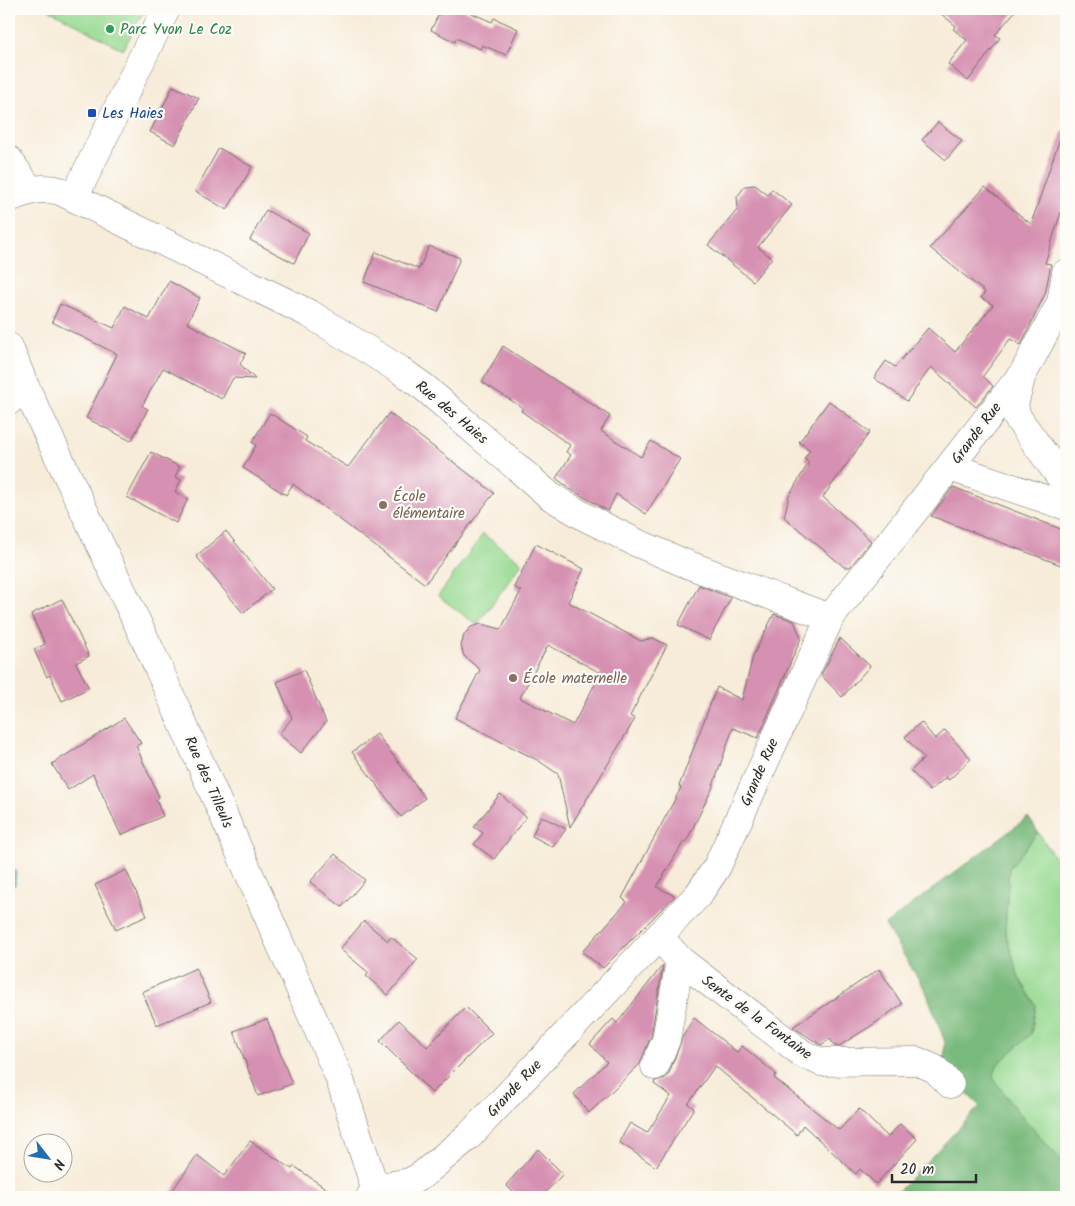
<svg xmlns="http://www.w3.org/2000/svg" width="1075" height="1206" font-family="Kalam,sans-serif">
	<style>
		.green { fill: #96d991; stroke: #60825e }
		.forest { fill: #78b97b; stroke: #527253 }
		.water { fill: #46b1c4; stroke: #386e78 }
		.building { fill: #d690b1; fill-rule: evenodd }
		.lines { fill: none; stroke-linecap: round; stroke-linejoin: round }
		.minor-casing { stroke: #726f68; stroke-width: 29 }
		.minor { stroke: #fff; stroke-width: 28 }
		.leisure-dot { fill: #2e9e5b; stroke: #fdfcf7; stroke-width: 2 }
		.transit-dot { fill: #1a4fb4; stroke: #fdfcf7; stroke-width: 2 }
		.education-dot { fill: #8d6e63; stroke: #fdfcf7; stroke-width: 2 }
		.labels { text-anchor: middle; stroke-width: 4.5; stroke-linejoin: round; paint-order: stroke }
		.leisure-label { font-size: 15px; fill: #27864d; stroke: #fdfcf7; text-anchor: start }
		.transit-label { font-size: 15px; fill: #164399; stroke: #fdfcf7; text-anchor: start }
		.street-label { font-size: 15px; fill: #2b2b2b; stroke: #fdfcf7 }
		.education-label { font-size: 15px; fill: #785e54; stroke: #fdfcf7; text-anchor: start }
	</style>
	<rect width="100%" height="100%" fill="#fdfcf7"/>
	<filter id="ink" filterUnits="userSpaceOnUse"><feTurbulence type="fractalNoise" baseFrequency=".02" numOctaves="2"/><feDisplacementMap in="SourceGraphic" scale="10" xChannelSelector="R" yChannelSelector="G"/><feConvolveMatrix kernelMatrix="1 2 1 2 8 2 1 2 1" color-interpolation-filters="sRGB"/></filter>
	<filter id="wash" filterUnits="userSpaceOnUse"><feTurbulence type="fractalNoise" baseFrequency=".0096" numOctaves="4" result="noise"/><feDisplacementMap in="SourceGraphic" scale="20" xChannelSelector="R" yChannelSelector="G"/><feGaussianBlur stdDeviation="1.12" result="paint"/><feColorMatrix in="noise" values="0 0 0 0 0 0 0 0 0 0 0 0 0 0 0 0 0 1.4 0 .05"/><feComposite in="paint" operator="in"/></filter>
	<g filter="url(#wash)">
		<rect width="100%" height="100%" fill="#f7ecd9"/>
		<path class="green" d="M48,9H145L123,50Z
			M483,534L522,563L477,625L438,596Z
			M1038,832L1066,875V1166L1017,1111L993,1078L997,1065L1031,1034L1036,1005L1019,978L1005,931L1009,869Z"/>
		<path class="forest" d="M1028,817L1038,832L1009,869L1005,931L1019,978L1036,1005L1031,1034L997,1065L993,1078L1017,1111L1066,1166V1197H893L980,1106L944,1073L945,1042L926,991L885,925Z"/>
		<path class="water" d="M9,866L16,872L15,885L9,887Z"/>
		<g id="blocks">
			<path class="building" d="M441,9H462L492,22L494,18L518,29L506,55L482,45L480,49L456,38L455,42L431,30Z
				M935,9H1017L995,35L1000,38L968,81L948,64L967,40L953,29L956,26Z
				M173,86L199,98L175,145L150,132Z
				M938,122L962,141L946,160L922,140Z
				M1062,132H1066V196L1045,263L1051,264L1045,294L1021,345L1010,339L983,376L993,386L976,407L931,367L907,401L874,378L886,361L895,367L928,328L955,352L993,305L981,298L985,292L930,248L985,187L1031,224Z
				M219,148L252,167L227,210L195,191Z
				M755,185L768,195L772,189L792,205L758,247L772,258L753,281L708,245L738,209L737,197L745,186Z
				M266,210L309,233L294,263L250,240Z
				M429,246L460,258L438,312L364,282L376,252L419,269Z
				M169,281L200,298L187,323L246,353L240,364L255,379L233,378L222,399L163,368L142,406L148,409L131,441L86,418L117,354L52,322L60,304L114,328L125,306L149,319Z
				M503,346L610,416L601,431L641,457L651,441L680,459L646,514L616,494L608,511L570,489L556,478L571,455L566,452L570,445L521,411L523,408L482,382Z
				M829,401L870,432L823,497L871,541L850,567H844L784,517L789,496L809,462L804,459L810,450L799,442Z
				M270,413L307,437L305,441L348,467L389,413L494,493L425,584L293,484L286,495L243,468L256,445L252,442Z
				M151,452L180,467L175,477L181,480L175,492L188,499L176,523L127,497Z
				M953,487L1066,531V567L931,516Z
				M226,531L272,589L243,613L196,556Z
				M536,544L584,569L568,602L641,641L653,638L667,645L630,716L635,719L570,827L558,774L539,761L455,718L480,670L464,656L461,646L464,635L471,627L481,624L501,629L521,591L514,587ZM548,645L601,673L573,725L520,698Z
				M699,585L731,598L709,640L678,625Z
				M62,599L89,656L76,663L89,688L62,701L50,675L47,677L34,650L45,644L31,614Z
				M774,614L794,621L801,638L758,738L733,728L712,789L686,842L684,841L657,887L675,896L603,968L582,952L627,902L622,898L681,788L679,786L717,687L742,700L753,656Z
				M840,638L870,666L842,697L821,675Z
				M304,670L326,722L301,753L279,734L292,718L277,682Z
				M124,718L141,743L136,746L159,797L156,800L163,816L121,835L93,774L68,790L52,764Z
				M921,722L935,739L945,730L971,759L949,780L946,777L930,791L911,771L924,758L905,737Z
				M377,734L425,798L401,817L352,752Z
				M500,794L526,817L494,859L474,844L483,833L474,827Z
				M541,816L566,829L553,847L532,836Z
				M335,854L365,880L342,907L310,882Z
				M126,870L147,916L116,930L95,885Z
				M364,921L388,941L391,937L418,959L388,995L366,976L369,973L340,949Z
				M663,965L651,1036L640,1064L589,1113L574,1094L607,1062L590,1044L613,1019L617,1023Z
				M196,968L211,1002L157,1025L142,992Z
				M879,969L902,1004L874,1024L839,1046H835L830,1039L821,1045L793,1027Z
				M466,1007L492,1033L432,1093L380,1041L399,1020L427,1047Z
				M694,1018L737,1052L742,1046L776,1074L774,1078L839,1130L859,1109L888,1137L900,1124L917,1139L876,1184L860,1169L856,1174L803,1125L797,1135L715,1066L688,1104L694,1108L656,1167L619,1142L630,1123L647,1133L671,1096L654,1084L655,1081L665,1078L669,1073L683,1036Z
				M267,1019L292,1084L258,1096L234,1031Z
				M250,1141L292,1169L294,1166L338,1197H168L197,1155L224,1176Z
				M538,1149L563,1174L541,1197H518L506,1185Z"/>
		</g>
	</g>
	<g filter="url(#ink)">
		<use href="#blocks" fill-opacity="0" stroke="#726f68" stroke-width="1"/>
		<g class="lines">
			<g class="minor-casing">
				<path id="minor" d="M9,160L30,190
					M9,198C27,191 41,186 60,191L310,314L400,370L425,388L550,496L585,517L635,542L684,563L830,618
					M74,198L166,9
					M9,347L24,384L9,401
					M1022,375L1014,405L1017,417L1066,485
					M24,384L153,656L339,1077L375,1188
					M950,467L1066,506
					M660,938L680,960L803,1054L821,1062L917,1061L935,1069L950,1084
					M655,1066L666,1040L680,960
					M370,1197L375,1188L410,1182L422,1175L469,1136L698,895L717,867L830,618L1024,372L1061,302L1066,273"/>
			</g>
			<use href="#minor" class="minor"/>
		</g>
	</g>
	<circle class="leisure-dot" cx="110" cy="29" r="5"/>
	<rect class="transit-dot" x="87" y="108" width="10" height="10" rx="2.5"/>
	<g class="education-dot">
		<circle cx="383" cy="505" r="5"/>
		<circle cx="513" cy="678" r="5"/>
	</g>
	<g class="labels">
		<g class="leisure-label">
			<text x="120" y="34">Parc Yvon Le Coz</text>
		</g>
		<g class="transit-label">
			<text x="102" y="118">Les Haies</text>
		</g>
		<g class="street-label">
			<text transform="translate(452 412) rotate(40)" y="5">Rue des Haies</text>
			<text transform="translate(976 433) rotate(-53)" y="5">Grande Rue</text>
			<text transform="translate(759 772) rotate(-66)" y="5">Grande Rue</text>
			<text transform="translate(209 782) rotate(66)" y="5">Rue des Tilleuls</text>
			<text transform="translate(757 1017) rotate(36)" y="5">Sente de la Fontaine</text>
			<text transform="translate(514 1088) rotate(-47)" y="5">Grande Rue</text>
		</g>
		<g class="education-label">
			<text x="393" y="501">École<tspan x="393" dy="17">élémentaire</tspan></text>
			<text x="523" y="683">École maternelle</text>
		</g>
	</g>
	<rect width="1075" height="1206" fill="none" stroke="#fdfcf7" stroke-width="30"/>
	<g transform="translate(48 1158) rotate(121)"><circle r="24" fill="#fdfcf7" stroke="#a9a8a5"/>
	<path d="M0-4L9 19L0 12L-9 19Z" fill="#1f6fb2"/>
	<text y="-8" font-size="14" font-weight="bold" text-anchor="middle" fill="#2b2b2b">N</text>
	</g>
	<path d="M892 1174v8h84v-8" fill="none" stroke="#2b2b2b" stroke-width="2.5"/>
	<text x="900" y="1174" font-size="15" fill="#2b2b2b" stroke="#fdfcf7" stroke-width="4" paint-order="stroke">20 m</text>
</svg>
